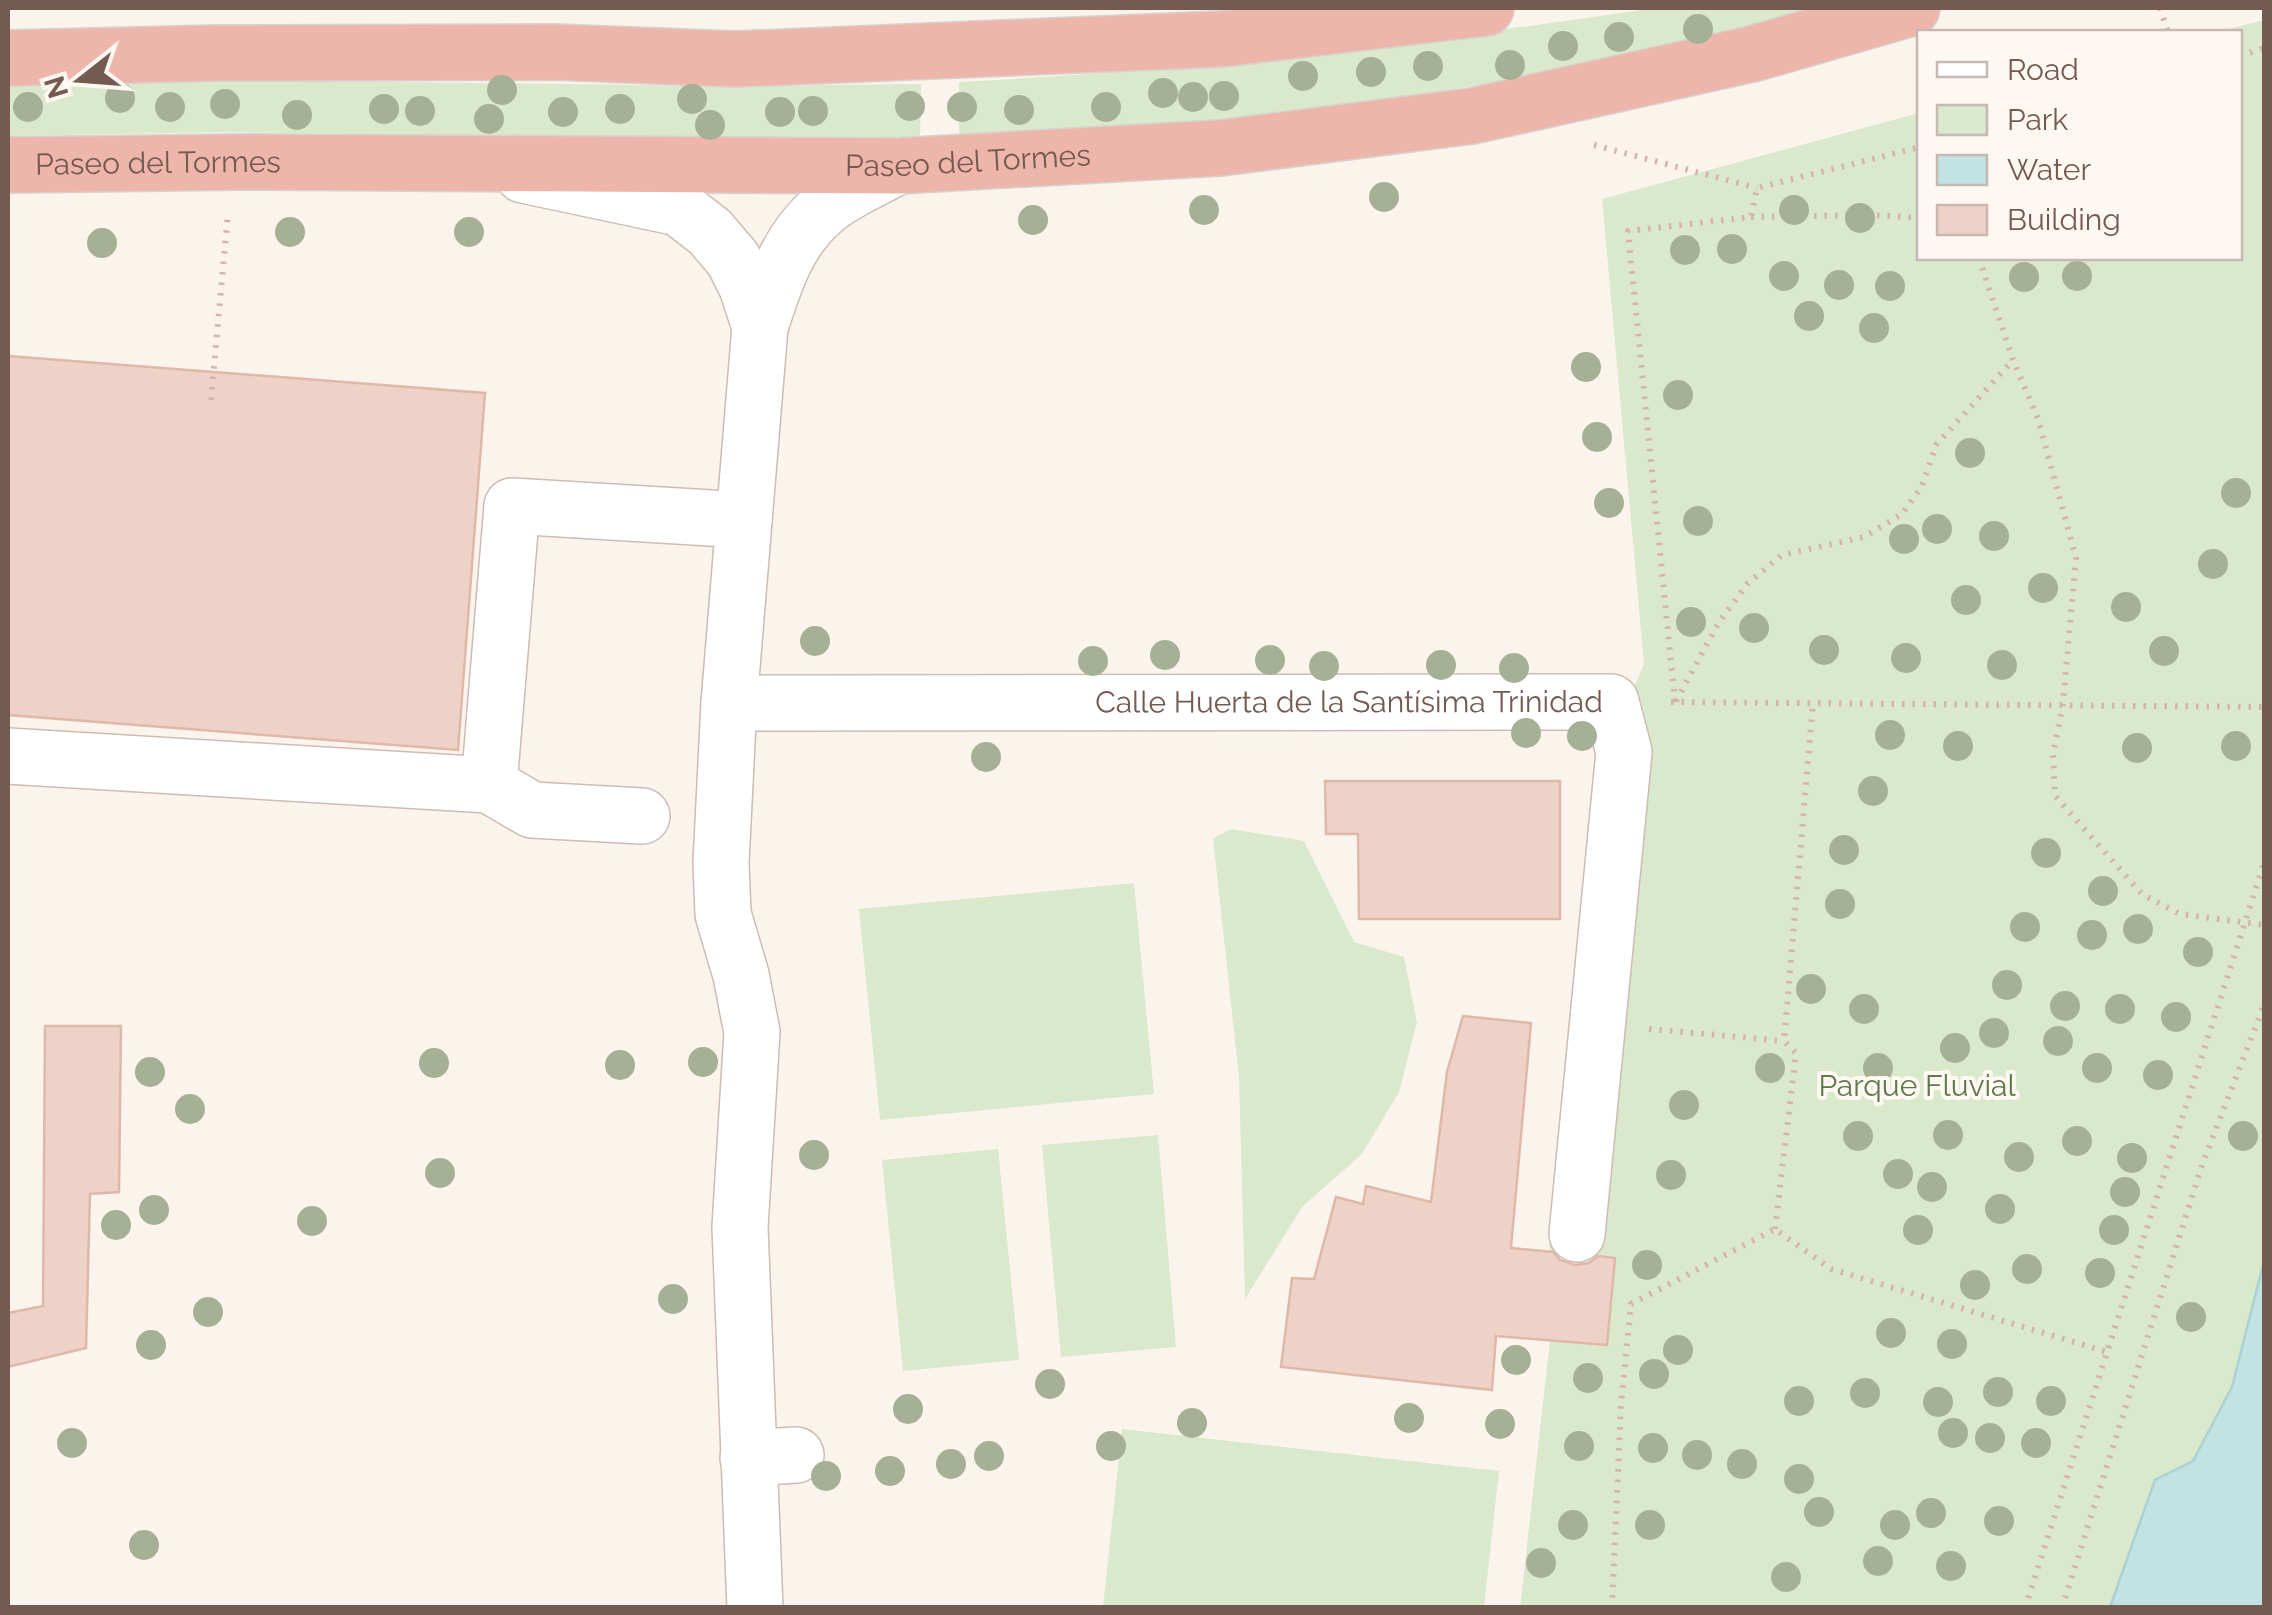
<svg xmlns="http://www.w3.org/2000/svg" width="2272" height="1615" font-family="Raleway,sans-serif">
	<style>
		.green { fill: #dae8cc }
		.water { fill: #c3e2e3; stroke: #aad2d4; stroke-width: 2.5 }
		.building { fill: #eed2c7; stroke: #dfb8a9; stroke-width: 2.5 }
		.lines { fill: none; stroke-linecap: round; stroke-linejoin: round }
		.minor-casing { stroke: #cdbcb3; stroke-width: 58 }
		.highway-casing { stroke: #d8d1ce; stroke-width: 58 }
		.path { stroke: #d3b5aa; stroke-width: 6; stroke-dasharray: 2.5 8; stroke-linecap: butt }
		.minor { stroke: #fff; stroke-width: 55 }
		.highway { stroke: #eeb5ab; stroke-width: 55 }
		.tree { fill: #a5b094 }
		.labels { text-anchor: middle; stroke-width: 8; stroke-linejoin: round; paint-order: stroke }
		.street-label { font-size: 30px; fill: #755a51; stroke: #fef8f3 }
		.park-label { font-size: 30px; fill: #5e784b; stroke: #fef8f3 }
	</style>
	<rect width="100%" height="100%" fill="#fbf4ed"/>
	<path class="green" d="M1656,8H1819C1624,64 1426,98 1224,120C1136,130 1047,132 959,137V82C1193,70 1424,42 1656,8Z
		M2264,20V1261L2232,1387L2193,1461L2155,1480L2110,1607L1520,1608L1550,1340L1607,1345L1614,1258L1549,1252L1602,760L1644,664L1602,199L1919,113L1920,258H2240V32H2217Z
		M225,80L729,86L921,84L920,138L725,140L226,132L8,136V84Z
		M1232,829L1304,841L1354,942L1404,957L1417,1022L1399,1092L1362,1154L1302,1207L1245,1299L1239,1077L1213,838Z
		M1134,883L1154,1094L880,1120L859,909Z
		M1158,1135L1176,1347L1061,1357L1042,1145Z
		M998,1149L1019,1360L903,1371L882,1160Z
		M1122,1429L1499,1471L1484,1607H1103Z"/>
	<path class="water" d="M2264,1261V1607H2110L2155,1480L2193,1461L2232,1387Z"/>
	<path class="building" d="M8,356L485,393L458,750L8,715Z
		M1325,781H1560V919H1359L1358,834H1326Z
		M1463,1016L1531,1023L1511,1248L1553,1252L1560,1260L1575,1265L1589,1263L1598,1256L1615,1258L1607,1345L1496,1336L1492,1390L1281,1367L1292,1278L1314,1279L1336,1197L1363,1204L1366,1186L1431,1202L1447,1072Z
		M45,1026H121L119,1192L90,1194L86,1348L8,1367V1313L43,1306Z"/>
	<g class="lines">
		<g class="minor-casing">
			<g id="minor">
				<path d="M523,175L679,208L710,232L733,259L747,287L760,327"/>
				<path id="s1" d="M729,703L1611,702L1624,752L1577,1234"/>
				<path d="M8,756L489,785L512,506L744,520"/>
				<path d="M489,785L532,810L642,816"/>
				<path d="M748,1458L796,1455"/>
				<path d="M755,1608L740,1227L752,1032L741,975L723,914L721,863L729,703L760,327C774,284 787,240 823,210C843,192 874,180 898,166"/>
			</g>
		</g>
		<g class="highway-casing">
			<g id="highway">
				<path d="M8,58L218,53L553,52L736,59L1222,39L1486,8"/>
				<path id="s2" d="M8,165L243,162L898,166L1220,148L1472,116L1752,54L1912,8"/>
			</g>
		</g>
		<path class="path" d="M2160,8L2168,32
			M2240,56L2264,48
			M1594,145L1757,188
			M1751,217L1873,215L1920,218
			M1979,258L2013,360L2038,419L2076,558L2063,703L2053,755L2055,796L2142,894L2180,914L2264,925
			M211,400L228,213
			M1676,701L1719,622L1748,583L1782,555L1864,537L1902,514L1922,486L1936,445L2013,360
			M1671,702L2264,707
			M1675,702L1628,231L1751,217L1757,188L1920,147
			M1649,1029L1784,1041
			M1775,1229L1796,1053L1784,1041L1813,703
			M1612,1608L1621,1404L1631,1304L1775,1229L1831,1269L2107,1352
			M2025,1608L2264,863
			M2062,1608L2203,1162L2264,1005"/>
		<use href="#minor" class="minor"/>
		<use href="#highway" class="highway"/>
	</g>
	<g class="tree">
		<circle cx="1698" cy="29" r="15"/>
		<circle cx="1619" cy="37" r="15"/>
		<circle cx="1563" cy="46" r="15"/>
		<circle cx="1510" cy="65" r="15"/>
		<circle cx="1428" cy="66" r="15"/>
		<circle cx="1371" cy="72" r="15"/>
		<circle cx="1303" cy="76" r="15"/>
		<circle cx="502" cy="90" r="15"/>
		<circle cx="1163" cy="93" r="15"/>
		<circle cx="1224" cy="96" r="15"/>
		<circle cx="1193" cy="97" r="15"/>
		<circle cx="120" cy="98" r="15"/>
		<circle cx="692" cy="99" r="15"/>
		<circle cx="225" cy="104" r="15"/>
		<circle cx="910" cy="106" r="15"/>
		<circle cx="28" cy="107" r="15"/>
		<circle cx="170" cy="107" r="15"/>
		<circle cx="962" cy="107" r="15"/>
		<circle cx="1106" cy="107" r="15"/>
		<circle cx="384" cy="109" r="15"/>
		<circle cx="620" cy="109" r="15"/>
		<circle cx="1019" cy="110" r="15"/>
		<circle cx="420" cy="111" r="15"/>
		<circle cx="813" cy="111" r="15"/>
		<circle cx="563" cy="112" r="15"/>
		<circle cx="780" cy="112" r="15"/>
		<circle cx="297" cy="115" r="15"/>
		<circle cx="489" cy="119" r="15"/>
		<circle cx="710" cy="125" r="15"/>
		<circle cx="1384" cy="197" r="15"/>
		<circle cx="1204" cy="210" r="15"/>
		<circle cx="1794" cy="210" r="15"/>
		<circle cx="1860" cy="218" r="15"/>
		<circle cx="1033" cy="220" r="15"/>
		<circle cx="290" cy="232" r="15"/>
		<circle cx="469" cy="232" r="15"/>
		<circle cx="102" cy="243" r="15"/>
		<circle cx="1732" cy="249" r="15"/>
		<circle cx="1685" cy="250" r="15"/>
		<circle cx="1784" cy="276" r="15"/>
		<circle cx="2077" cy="276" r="15"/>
		<circle cx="2024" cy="277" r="15"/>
		<circle cx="1839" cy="285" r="15"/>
		<circle cx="1890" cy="286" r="15"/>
		<circle cx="1809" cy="316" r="15"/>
		<circle cx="1874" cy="328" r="15"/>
		<circle cx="1586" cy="367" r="15"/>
		<circle cx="1678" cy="395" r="15"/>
		<circle cx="1597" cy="437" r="15"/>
		<circle cx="1970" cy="453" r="15"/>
		<circle cx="2236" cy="493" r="15"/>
		<circle cx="1609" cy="503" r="15"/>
		<circle cx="1698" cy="521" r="15"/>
		<circle cx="1937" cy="529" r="15"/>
		<circle cx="1994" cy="536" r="15"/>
		<circle cx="1904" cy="539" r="15"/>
		<circle cx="2213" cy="564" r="15"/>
		<circle cx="2043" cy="588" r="15"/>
		<circle cx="1966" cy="600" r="15"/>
		<circle cx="2126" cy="607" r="15"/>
		<circle cx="1691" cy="622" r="15"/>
		<circle cx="1754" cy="628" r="15"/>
		<circle cx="815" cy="641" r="15"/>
		<circle cx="1824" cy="650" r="15"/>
		<circle cx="2164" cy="651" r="15"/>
		<circle cx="1165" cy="655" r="15"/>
		<circle cx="1906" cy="658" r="15"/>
		<circle cx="1270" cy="660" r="15"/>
		<circle cx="1093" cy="661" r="15"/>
		<circle cx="1441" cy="665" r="15"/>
		<circle cx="2002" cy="665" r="15"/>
		<circle cx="1324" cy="666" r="15"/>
		<circle cx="1514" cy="668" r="15"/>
		<circle cx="1526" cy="733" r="15"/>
		<circle cx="1890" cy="735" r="15"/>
		<circle cx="1582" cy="736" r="15"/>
		<circle cx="1958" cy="746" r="15"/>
		<circle cx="2236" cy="746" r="15"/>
		<circle cx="2137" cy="748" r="15"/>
		<circle cx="986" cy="757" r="15"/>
		<circle cx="1873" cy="791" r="15"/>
		<circle cx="1844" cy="850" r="15"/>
		<circle cx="2046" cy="853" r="15"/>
		<circle cx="2103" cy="891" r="15"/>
		<circle cx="1840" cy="904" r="15"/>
		<circle cx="2025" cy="927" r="15"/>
		<circle cx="2138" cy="929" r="15"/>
		<circle cx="2092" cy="935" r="15"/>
		<circle cx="2198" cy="952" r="15"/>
		<circle cx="2007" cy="985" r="15"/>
		<circle cx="1811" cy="989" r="15"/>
		<circle cx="2065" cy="1006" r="15"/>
		<circle cx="1864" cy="1009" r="15"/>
		<circle cx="2120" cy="1009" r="15"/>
		<circle cx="2176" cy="1017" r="15"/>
		<circle cx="1994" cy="1033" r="15"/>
		<circle cx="2058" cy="1041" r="15"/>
		<circle cx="1955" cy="1048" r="15"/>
		<circle cx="703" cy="1062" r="15"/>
		<circle cx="434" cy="1063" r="15"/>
		<circle cx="620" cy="1065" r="15"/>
		<circle cx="1770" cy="1068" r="15"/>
		<circle cx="1878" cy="1068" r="15"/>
		<circle cx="2097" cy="1068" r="15"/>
		<circle cx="150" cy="1072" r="15"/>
		<circle cx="2158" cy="1075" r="15"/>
		<circle cx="1684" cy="1105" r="15"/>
		<circle cx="190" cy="1109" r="15"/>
		<circle cx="1948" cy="1135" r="15"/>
		<circle cx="1858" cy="1136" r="15"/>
		<circle cx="2243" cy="1136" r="15"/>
		<circle cx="2077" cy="1141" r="15"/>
		<circle cx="814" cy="1155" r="15"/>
		<circle cx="2019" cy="1157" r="15"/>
		<circle cx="2132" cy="1158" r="15"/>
		<circle cx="440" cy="1173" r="15"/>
		<circle cx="1898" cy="1174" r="15"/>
		<circle cx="1671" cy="1175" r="15"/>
		<circle cx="1932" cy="1187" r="15"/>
		<circle cx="2125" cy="1192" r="15"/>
		<circle cx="2000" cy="1209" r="15"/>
		<circle cx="154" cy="1210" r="15"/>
		<circle cx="312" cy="1221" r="15"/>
		<circle cx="116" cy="1225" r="15"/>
		<circle cx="1918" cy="1230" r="15"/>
		<circle cx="2114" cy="1230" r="15"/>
		<circle cx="1647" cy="1265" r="15"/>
		<circle cx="2027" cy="1269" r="15"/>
		<circle cx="2100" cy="1273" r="15"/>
		<circle cx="1975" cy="1285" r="15"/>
		<circle cx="673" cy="1299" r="15"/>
		<circle cx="208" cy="1312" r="15"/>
		<circle cx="2191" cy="1317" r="15"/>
		<circle cx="1891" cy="1333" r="15"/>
		<circle cx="1952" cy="1344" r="15"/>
		<circle cx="151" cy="1345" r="15"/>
		<circle cx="1678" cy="1350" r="15"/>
		<circle cx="1516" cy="1360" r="15"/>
		<circle cx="1654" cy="1374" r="15"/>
		<circle cx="1588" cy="1378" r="15"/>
		<circle cx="1050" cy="1384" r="15"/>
		<circle cx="1998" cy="1392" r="15"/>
		<circle cx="1865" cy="1393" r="15"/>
		<circle cx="1799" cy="1401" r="15"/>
		<circle cx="2051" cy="1401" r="15"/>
		<circle cx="1938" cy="1402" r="15"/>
		<circle cx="908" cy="1409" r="15"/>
		<circle cx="1409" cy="1418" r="15"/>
		<circle cx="1192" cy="1423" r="15"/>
		<circle cx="1500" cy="1424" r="15"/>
		<circle cx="1953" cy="1433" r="15"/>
		<circle cx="1990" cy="1438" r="15"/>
		<circle cx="72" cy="1443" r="15"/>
		<circle cx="2036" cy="1443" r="15"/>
		<circle cx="1111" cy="1446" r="15"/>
		<circle cx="1579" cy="1446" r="15"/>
		<circle cx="1653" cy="1448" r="15"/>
		<circle cx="1697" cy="1455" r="15"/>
		<circle cx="989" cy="1456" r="15"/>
		<circle cx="951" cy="1464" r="15"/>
		<circle cx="1742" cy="1464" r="15"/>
		<circle cx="890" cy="1471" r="15"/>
		<circle cx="826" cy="1476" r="15"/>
		<circle cx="1799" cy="1479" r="15"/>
		<circle cx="1819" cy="1512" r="15"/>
		<circle cx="1931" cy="1513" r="15"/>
		<circle cx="1999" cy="1521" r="15"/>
		<circle cx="1573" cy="1525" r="15"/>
		<circle cx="1650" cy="1525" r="15"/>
		<circle cx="1895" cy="1525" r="15"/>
		<circle cx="144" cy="1545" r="15"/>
		<circle cx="1878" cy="1561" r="15"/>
		<circle cx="1541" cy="1563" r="15"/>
		<circle cx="1951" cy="1566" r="15"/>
		<circle cx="1786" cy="1577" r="15"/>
	</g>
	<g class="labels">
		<g class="street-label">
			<text dy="10" stroke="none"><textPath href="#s2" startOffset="960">Paseo del Tormes</textPath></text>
			<text dy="10" stroke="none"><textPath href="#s2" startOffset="150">Paseo del Tormes</textPath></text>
			<text dy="10" stroke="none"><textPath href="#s1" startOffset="620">Calle Huerta de la Santísima Trinidad</textPath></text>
		</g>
		<g class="park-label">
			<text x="1917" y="1096">Parque Fluvial</text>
		</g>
	</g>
	<rect width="2272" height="1615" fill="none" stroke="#755a51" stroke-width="20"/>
	<rect x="1917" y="30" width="325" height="230" fill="#fef8f3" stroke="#c7b9b2" stroke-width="2.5"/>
	<rect x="1937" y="62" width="50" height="15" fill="#ffffff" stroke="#c7b9b2" stroke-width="2.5"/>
	<text x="2007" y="80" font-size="30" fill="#755a51">Road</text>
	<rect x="1937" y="105" width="50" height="30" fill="#dae8cc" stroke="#c7b9b2" stroke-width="2.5"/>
	<text x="2007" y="130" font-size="30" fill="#755a51">Park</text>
	<rect x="1937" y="155" width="50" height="30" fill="#c3e2e3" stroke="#c7b9b2" stroke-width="2.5"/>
	<text x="2007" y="180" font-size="30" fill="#755a51">Water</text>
	<rect x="1937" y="205" width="50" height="30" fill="#eed2c7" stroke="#c7b9b2" stroke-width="2.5"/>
	<text x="2007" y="230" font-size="30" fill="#755a51">Building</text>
	<g transform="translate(80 80) rotate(253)" stroke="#fef8f3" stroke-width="8" paint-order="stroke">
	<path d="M0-8L18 38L0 25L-18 38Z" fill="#755a51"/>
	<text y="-15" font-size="28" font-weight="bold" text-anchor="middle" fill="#755a51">N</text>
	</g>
</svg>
